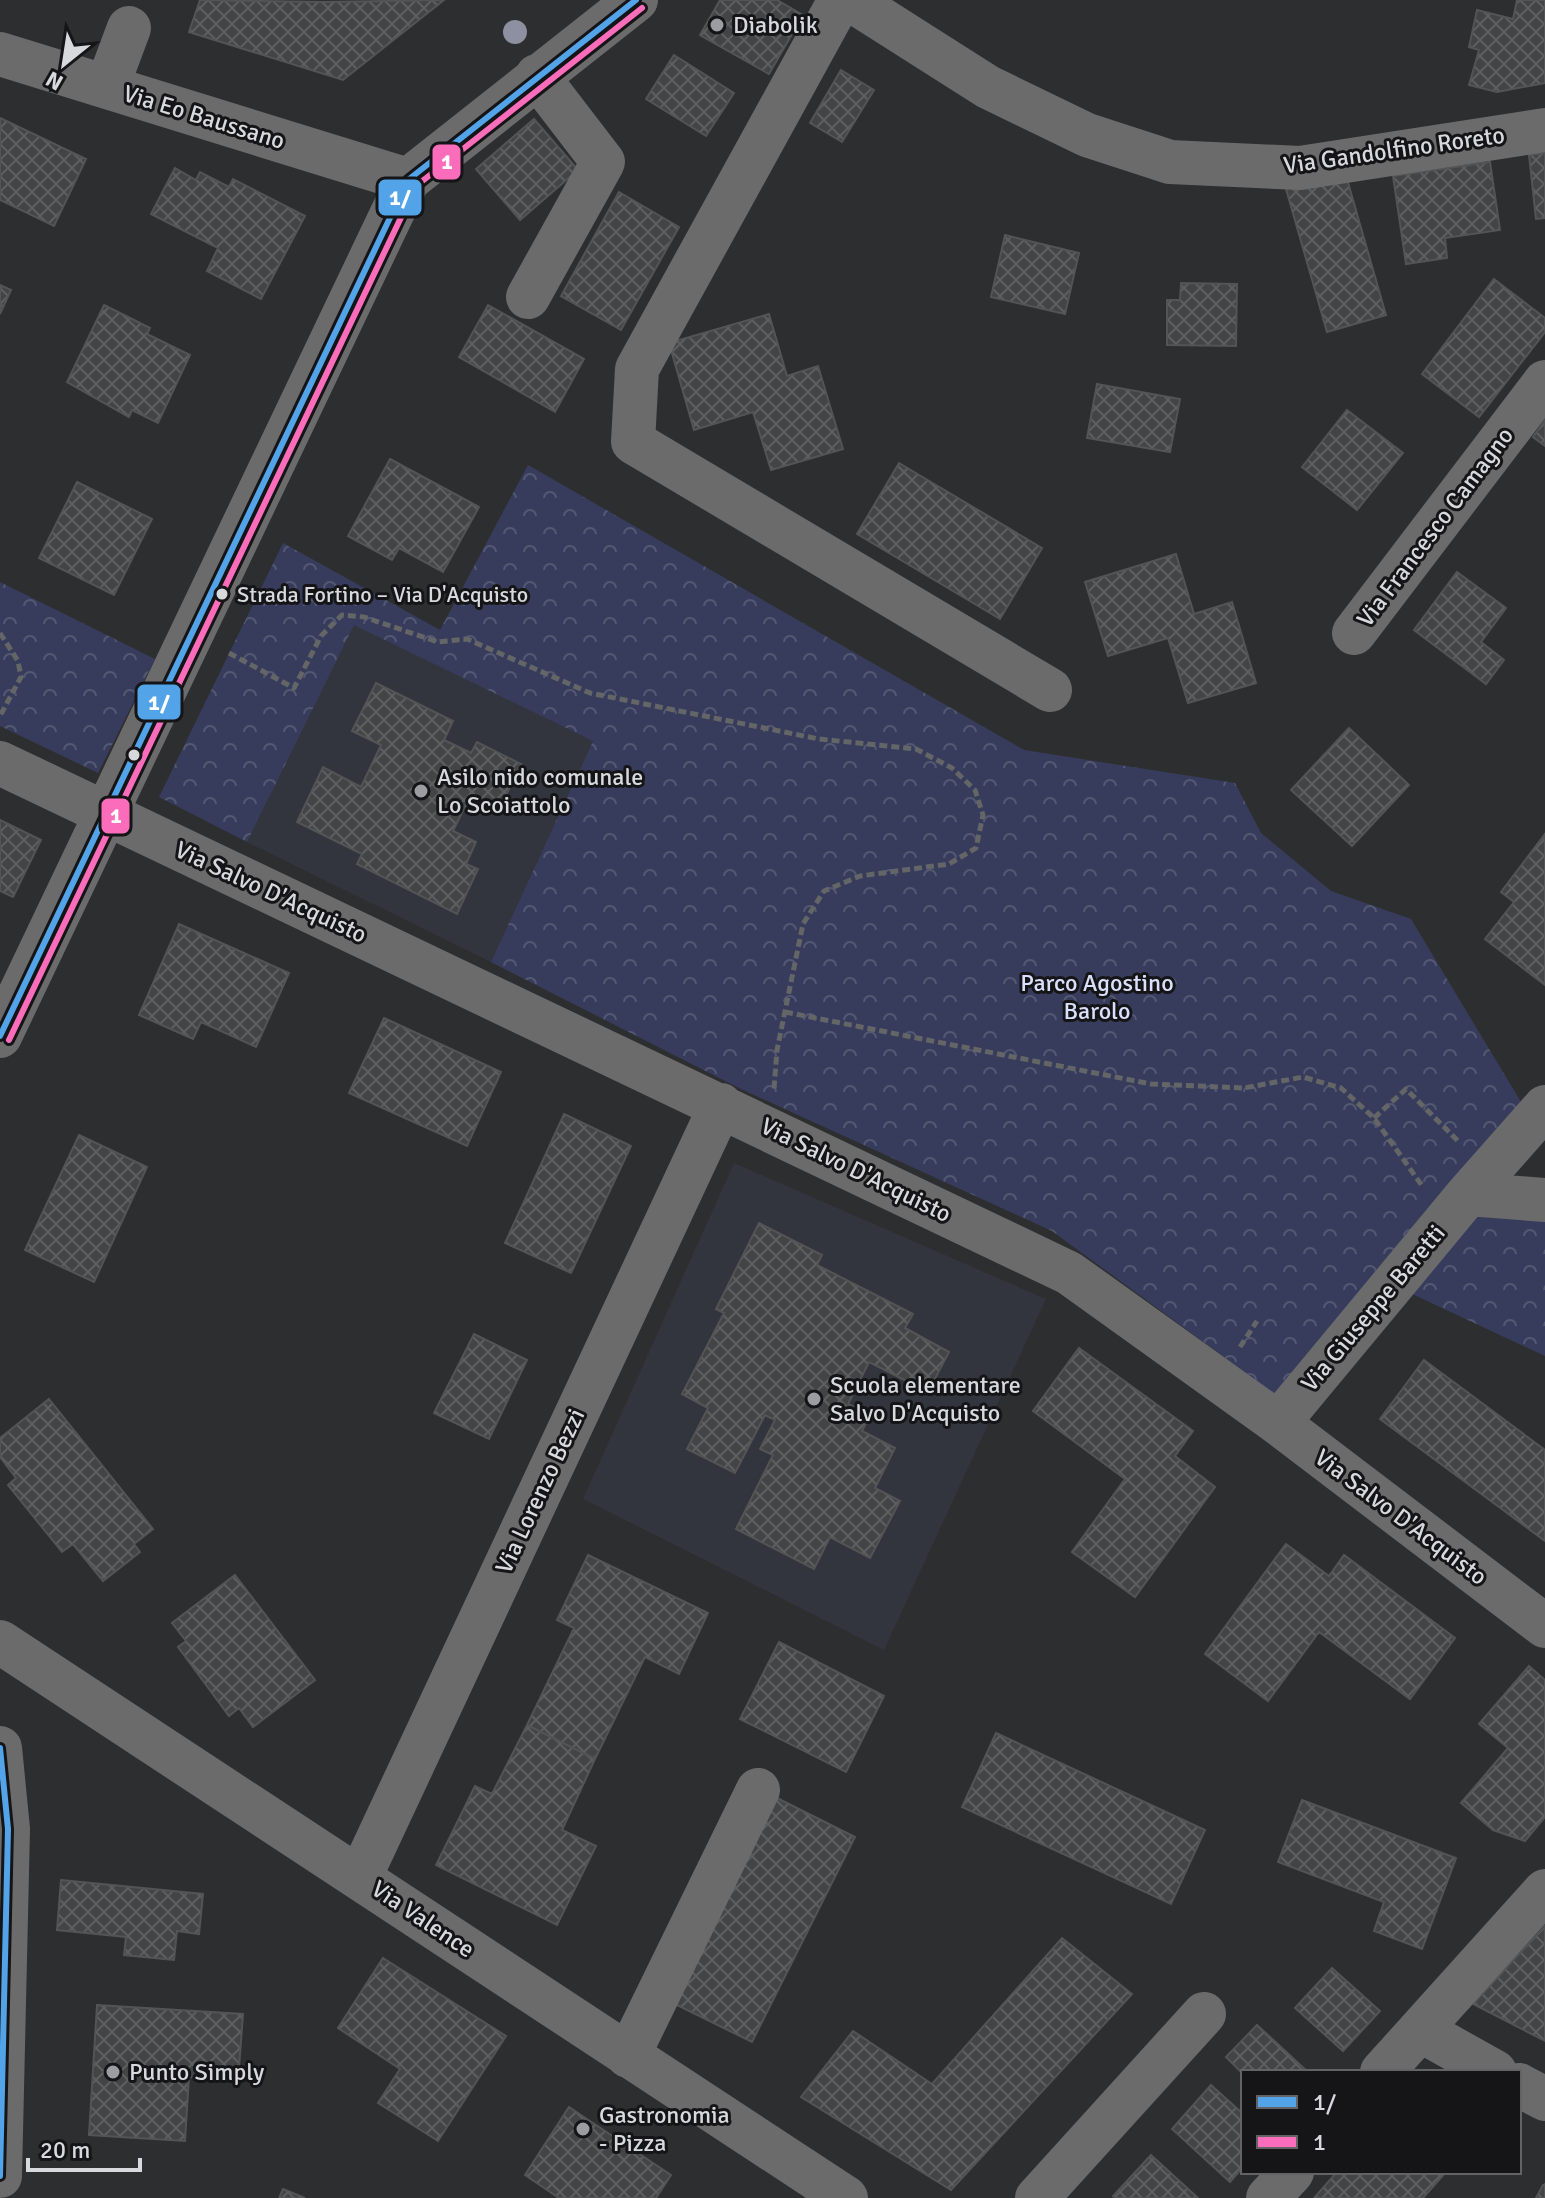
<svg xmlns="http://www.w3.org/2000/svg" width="1545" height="2198" font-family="Signika,sans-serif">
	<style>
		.built { fill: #33353e }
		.park { fill: url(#park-crowns) }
		.building { fill: url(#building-cross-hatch); stroke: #535455; stroke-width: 2 }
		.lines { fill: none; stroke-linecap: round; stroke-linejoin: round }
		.path { stroke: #646566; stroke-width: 5; stroke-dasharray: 8 4; stroke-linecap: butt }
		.minor { stroke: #6b6b6c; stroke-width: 44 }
		.bus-1-casing { stroke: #151517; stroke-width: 12 }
		.bus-2-casing { stroke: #151517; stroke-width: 12 }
		.bus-1 { stroke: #53a3e8; stroke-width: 6 }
		.bus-2 { stroke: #fb6dba; stroke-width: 6 }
		.tree { fill: #8c90a0 }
		.poi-dot { fill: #9c9da0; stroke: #151517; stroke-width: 3 }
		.bus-dot { fill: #d8d9dc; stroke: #151517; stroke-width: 3 }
		.labels { text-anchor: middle; stroke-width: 6; stroke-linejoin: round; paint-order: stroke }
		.bus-label { font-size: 22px; fill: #d8d9dc; stroke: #151517; text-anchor: start }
		.poi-label { font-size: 24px; fill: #d8d9dc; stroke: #151517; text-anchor: start }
		.street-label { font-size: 24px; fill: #d8d9dc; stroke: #151517 }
		.park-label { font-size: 24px; fill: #dae0fc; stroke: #151517 }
		.line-badge { stroke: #151517; stroke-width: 3 }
		.badge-label { font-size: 22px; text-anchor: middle; font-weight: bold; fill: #fff }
	</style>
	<defs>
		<pattern id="park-crowns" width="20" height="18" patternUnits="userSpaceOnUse" patternTransform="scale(2)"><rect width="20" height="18" fill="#373c5c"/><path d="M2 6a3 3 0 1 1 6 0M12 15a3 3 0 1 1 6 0" fill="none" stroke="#535873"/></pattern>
		<pattern id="building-cross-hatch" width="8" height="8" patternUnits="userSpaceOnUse" patternTransform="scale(2)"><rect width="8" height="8" fill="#434445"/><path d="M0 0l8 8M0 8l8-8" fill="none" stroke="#5d5e5f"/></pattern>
	</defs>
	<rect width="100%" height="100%" fill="#2d2e30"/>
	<path class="built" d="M353,624L593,741L491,962L247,842Z
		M734,1163L1046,1299L884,1650L583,1499Z"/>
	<path class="park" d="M528,465L1024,750L1235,783L1261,833L1331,891L1411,919L1533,1122L1469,1193L1545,1200V1356L1393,1285L1277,1396L1052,1231L739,1088L491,962L593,741L354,625L247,842L159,797L283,543L440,630Z
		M0,582L155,659L98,773L0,726Z"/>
	<path class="building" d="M200,0L324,2L444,0L343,80L189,32Z
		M720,0H777L803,15L769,74L700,35Z
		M1517,0H1545V83L1497,92L1469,85L1479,50L1469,47L1477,10L1513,19Z
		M674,55L734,93L706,136L646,99Z
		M841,70L874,90L842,142L810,123Z
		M0,118L86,159L54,226L0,200Z
		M534,119L578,170L520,220L476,169Z
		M1545,153V218L1536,219L1529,155Z
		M1490,162L1500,230L1445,238L1447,258L1406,264L1393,176Z
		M175,168L196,180L200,172L229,187L233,179L305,216L261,299L207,271L218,248L151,214Z
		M1345,172L1386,315L1327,332L1286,189Z
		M619,192L679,227L621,330L561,296Z
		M1005,235L1079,253L1065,314L991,297Z
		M1494,279L1545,318V332L1479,417L1422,374Z
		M1181,283L1237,284L1236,346L1167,345V300H1180Z
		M0,285L11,290L0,314Z
		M104,305L150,328L147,334L190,355L158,423L132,410L129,417L67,382Z
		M488,305L584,359L555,412L459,357Z
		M769,314L787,376L818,366L843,449L771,470L753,412L694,430L669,343Z
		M1097,384L1180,399L1170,452L1087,438Z
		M1347,410L1403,453L1357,510L1302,467Z
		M1545,420V446L1533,437Z
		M390,459L479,507L443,572L399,548L392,560L348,536Z
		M899,463L1042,548L1000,619L857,534Z
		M77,482L152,519L114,595L39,558Z
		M1176,554L1194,614L1232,602L1256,683L1188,703L1168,638L1108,656L1085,582Z
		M1457,572L1506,608L1481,642L1504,660L1486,684L1414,630Z
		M376,683L453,721L444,740L471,753L477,742L521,764L497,814L468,800L453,831L476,842L466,864L478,869L457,914L357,864L362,854L297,822L323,767L361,787L381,745L352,731Z
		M1349,728L1409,785L1352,846L1291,790Z
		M0,820L41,840L13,897L0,891Z
		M1545,834V985L1485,939L1514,902L1501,892Z
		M179,924L289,973L256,1047L201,1022L193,1039L139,1015Z
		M384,1018L501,1072L467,1146L349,1093Z
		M564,1114L631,1146L571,1273L505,1243Z
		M79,1135L147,1167L94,1282L25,1250Z
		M759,1223L822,1255L817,1265L913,1314L905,1328L949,1352L928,1392L869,1362L848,1404L870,1415L862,1431L895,1448L875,1488L900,1501L870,1558L830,1537L814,1569L736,1529L773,1455L760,1449L775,1420L765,1415L735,1473L687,1449L708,1408L682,1394L724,1313L716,1309Z
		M474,1334L527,1360L489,1439L434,1413Z
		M1079,1348L1193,1431L1175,1456L1215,1487L1135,1597L1072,1552L1125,1479L1033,1411Z
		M1424,1360L1545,1450V1541L1380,1419Z
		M49,1399L153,1529L134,1544L140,1552L103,1581L73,1544L62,1552L8,1485L16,1478L0,1457V1438Z
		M1286,1544L1329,1576L1344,1555L1455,1638L1410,1699L1319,1632L1268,1701L1205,1654Z
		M588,1555L708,1613L679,1674L645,1657L595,1759L527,1725L574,1628L557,1620Z
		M235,1575L315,1680L253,1727L239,1708L229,1716L178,1647L186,1641L172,1623Z
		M779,1642L884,1696L846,1772L740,1719Z
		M1529,1666L1545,1680V1817L1525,1841L1493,1830L1461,1803L1508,1748L1479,1724Z
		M527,1725L595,1759L562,1830L596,1846L557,1925L436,1865L475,1786L492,1794Z
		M996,1733L1205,1830L1171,1904L962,1807Z
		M777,1798L855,1837L752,2042L675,2004Z
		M1302,1800L1456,1858L1422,1949L1374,1931L1384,1902L1278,1862Z
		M61,1880L203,1894L199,1934L177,1931L174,1960L124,1955L126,1937L57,1930Z
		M1545,1926V2041L1473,2004Z
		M1062,1938L1132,1994L951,2190L801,2097L853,2031L932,2084Z
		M383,1958L506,2036L438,2141L378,2103L400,2069L338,2028Z
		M1332,1968L1380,2011L1343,2051L1295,2008Z
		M97,2005L243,2014L238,2081L189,2077L185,2141L89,2135Z
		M1257,2025L1308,2072L1243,2074L1226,2057Z
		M1211,2085L1243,2114V2167L1230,2182L1172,2129Z
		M569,2107L671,2175L656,2198H559L525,2175Z
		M1151,2155L1198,2198H1116L1113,2196Z
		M1337,2172H1446L1423,2198H1314Z
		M1545,2184V2198H1536L1543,2185Z
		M283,2189L305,2198H279Z"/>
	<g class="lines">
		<path class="path" d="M0,633L18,661L21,677L0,716
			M229,653L294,688L321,636L342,615L364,617L438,642L467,639L590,693L819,739L916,749L952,768L975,790L983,815L976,848L949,864L860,876L824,891L803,924L777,1050L774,1089
			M785,1012L1151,1084L1244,1088L1303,1077L1341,1088L1374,1118L1423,1187
			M1374,1118L1406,1089L1459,1142
			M1240,1347L1257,1321"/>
		<path class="minor" d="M840,0L637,369L633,442L1050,690
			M851,0L988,87L1087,135L1170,162L1300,168L1545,130
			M0,54L408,180
			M107,87L129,28
			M528,297L603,162L537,76
			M1354,633L1545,382
			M0,763L1069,1273L1278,1423L1545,1626
			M0,1036L408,180L636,0
			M1468,1194L1545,1200
			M1278,1423L1468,1194L1545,1107
			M0,1642L846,2198
			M0,1748L8,1829L0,2176
			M360,1877L721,1105
			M1420,2030L1495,2072
			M628,2056L758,1790
			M1382,2072L1545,1891
			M1519,2085L1545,2099
			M1037,2198L1204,2014
			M1268,2198L1292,2172"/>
		<g class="bus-1-casing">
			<path id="bus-1" d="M0,1036L408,180L636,0
				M0,1748L8,1829L0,2176"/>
		</g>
		<g class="bus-2-casing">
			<path id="bus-2" d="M9,1040L416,186L642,8"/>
		</g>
		<use href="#bus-1" class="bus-1"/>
		<use href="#bus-2" class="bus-2"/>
	</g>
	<circle class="tree" cx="515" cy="32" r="12"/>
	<g class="poi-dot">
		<circle cx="717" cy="25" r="8"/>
		<circle cx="421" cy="791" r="8"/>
		<circle cx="814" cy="1399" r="8"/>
		<circle cx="113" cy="2072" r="8"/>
		<circle cx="583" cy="2129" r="8"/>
	</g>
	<g class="bus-dot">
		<circle cx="222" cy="594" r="7"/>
		<circle cx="134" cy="755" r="7"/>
	</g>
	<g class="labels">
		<g class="bus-label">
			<text x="237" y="602">Strada Fortino – Via D'Acquisto</text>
		</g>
		<g class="poi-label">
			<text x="733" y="33">Diabolik</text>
			<text x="437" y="785">Asilo nido comunale<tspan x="437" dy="28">Lo Scoiattolo</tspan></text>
			<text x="830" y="1393">Scuola elementare<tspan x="830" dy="28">Salvo D'Acquisto</tspan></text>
			<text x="129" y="2080">Punto Simply</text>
			<text x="599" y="2123">Gastronomia<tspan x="599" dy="28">- Pizza</tspan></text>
		</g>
		<g class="street-label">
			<text transform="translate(204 117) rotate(17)" y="8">Via Eo Baussano</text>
			<text transform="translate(1394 150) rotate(-8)" y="8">Via Gandolfino Roreto</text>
			<text transform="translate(1435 527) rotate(-53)" y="8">Via Francesco Camagno</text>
			<text transform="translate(271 892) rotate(25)" y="8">Via Salvo D'Acquisto</text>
			<text transform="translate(856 1170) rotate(26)" y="8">Via Salvo D'Acquisto</text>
			<text transform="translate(1373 1308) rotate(-50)" y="8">Via Giuseppe Baretti</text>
			<text transform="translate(540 1491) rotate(-65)" y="8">Via Lorenzo Bezzi</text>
			<text transform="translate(1401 1517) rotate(37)" y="8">Via Salvo D'Acquisto</text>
			<text transform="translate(423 1919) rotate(34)" y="8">Via Valence</text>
		</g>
		<g class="park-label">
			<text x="1097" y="991">Parco Agostino<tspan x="1097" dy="28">Barolo</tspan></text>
		</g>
	</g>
	<g class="line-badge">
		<rect x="431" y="143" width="31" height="38" rx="8" fill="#fb6dba"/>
		<rect x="377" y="178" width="46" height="39" rx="8" fill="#53a3e8"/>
		<rect x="136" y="683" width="46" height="38" rx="8" fill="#53a3e8"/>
		<rect x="100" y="797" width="31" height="38" rx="8" fill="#fb6dba"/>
	</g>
	<g class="badge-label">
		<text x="447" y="169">1</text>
		<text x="400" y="205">1/</text>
		<text x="159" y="710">1/</text>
		<text x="116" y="823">1</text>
	</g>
	<rect x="1241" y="2070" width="280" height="104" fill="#151517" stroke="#636366" stroke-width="2"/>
	<rect x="1257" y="2096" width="40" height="12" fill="#53a3e8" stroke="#636366" stroke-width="2"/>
	<text x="1313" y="2110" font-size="24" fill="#d8d9dc">1/</text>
	<rect x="1257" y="2136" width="40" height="12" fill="#fb6dba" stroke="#636366" stroke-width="2"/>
	<text x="1313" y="2150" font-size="24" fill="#d8d9dc">1</text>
	<g transform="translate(64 64) rotate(210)" stroke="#151517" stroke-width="6" paint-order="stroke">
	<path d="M0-6L14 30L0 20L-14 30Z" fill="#d8d9dc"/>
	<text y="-12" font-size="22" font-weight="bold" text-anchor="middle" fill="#d8d9dc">N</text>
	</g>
	<path d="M28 2158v12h112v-12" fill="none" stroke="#d8d9dc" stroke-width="4"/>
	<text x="40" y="2158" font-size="24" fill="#d8d9dc" stroke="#151517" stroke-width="6" paint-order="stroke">20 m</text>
</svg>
